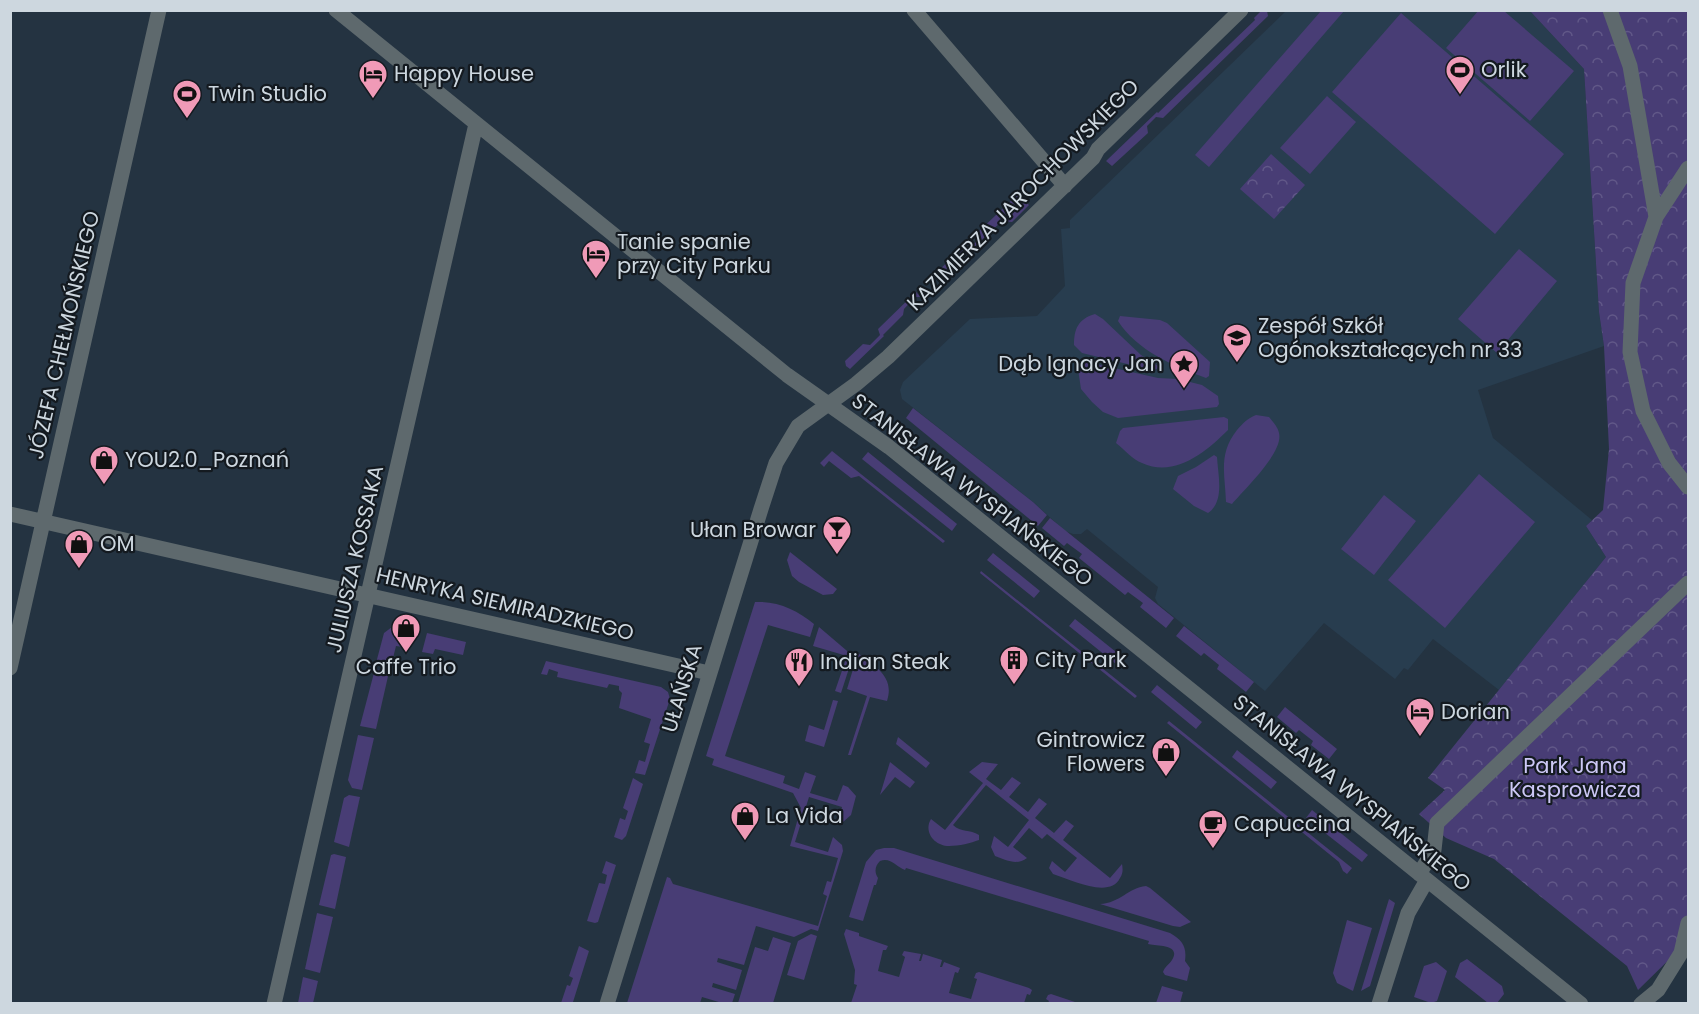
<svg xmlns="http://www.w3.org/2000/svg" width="1699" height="1014" font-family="Poppins,sans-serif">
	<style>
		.built { fill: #283d4f }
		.green { fill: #483d75 }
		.park { fill: url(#park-crowns) }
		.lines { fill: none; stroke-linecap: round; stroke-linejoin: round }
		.street { stroke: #5e696d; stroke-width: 15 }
		.labels { text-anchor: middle; stroke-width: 4.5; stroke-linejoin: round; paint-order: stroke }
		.poi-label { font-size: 21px; fill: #cdd7df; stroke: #141a20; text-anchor: start }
		.street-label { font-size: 21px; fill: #cdd7df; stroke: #141a20 }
		.park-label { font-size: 21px; fill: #cdc8f6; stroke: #141a20 }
	</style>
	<defs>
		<pattern id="park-crowns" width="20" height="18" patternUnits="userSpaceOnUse" patternTransform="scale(1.5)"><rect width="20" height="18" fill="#483d75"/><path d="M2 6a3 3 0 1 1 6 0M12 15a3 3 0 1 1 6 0" fill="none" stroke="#615888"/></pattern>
	</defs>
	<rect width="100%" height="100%" fill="#243341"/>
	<path class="built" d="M1286,11H1530L1584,69L1599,312L1604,346L1478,390L1493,438L1592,520L1586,526L1606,557L1499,690L1433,639L1408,670L1404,668L1395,679L1324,623L1265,691L1158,604L1155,598L1158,587L1087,529L1081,534H1073L1065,531L1033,502L902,399L900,390L903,382L970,319L1037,316L1065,286L1061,229L1070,228V220Z"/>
	<path class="green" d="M1262,10L1267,11L1268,16L1163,118L1156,117L1147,126L1148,133L1112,166L1106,161L1157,112L1158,113L1255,20L1254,18Z
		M1479,10L1504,11L1574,71L1530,121L1446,48Z
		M1321,11H1344L1209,167L1195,155Z
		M1401,13L1564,154L1495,234L1332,92Z
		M1327,96L1356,122L1310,174L1280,148Z
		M1016,196H1020L1029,205L1012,222L1002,221L942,277L937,272L960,250L966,251L976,242V234Z
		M1519,249L1557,281L1497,353L1458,319Z
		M916,292L921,297H915L904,309L903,315L883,335L884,336L850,369L846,366L845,361L863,344L870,345L880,335L878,329Z
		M1095,314L1103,319L1141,355L1158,366L1157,369L1152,370L1082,353L1074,345C1074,329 1078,319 1095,314Z
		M1120,316L1160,320L1167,323L1210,362L1209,376L1206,378C1175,367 1136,350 1118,321Z
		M1087,362L1158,378L1178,379L1202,385L1218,396L1219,404L1217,407L1118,418L1103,412L1092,402L1081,389L1078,369Z
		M913,408L1033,502L1047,515L1038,526L906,418Z
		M1256,415L1269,417C1273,422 1278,427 1279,433C1284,452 1244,490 1232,504L1226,502C1225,474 1218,454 1237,430C1243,423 1248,418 1256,415Z
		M1224,417L1228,419V430C1206,452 1175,478 1142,463C1133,460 1124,449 1116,443L1120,431L1123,428Z
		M832,451L945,541L943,543L859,476L851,478L829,461L824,467L820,463Z
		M868,452L957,524L952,531L862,459Z
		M1214,455L1217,457C1218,475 1225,502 1208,513L1194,506L1173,489L1178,476L1196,467Z
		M1479,474L1535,522L1445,628L1388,580Z
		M1384,495L1416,521L1374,575L1341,549Z
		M1050,518L1174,618L1166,628L1140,607L1143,603L1128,592L1125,595L1079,558L1082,554L1067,543L1064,546L1042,528Z
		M790,552L837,589L833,594L823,595L799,582L792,576L787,560Z
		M993,553L1040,591L1034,598L987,560Z
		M981,571L1137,696L1135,698L980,573Z
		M755,602C778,601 797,610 814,624L810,637L768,625L725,756L785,776L783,783L799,789L805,772L816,776L810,793L837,801L843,785L848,787L856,796L851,815L843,822H838L842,807L809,797L795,842L828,852L833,837L842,845L843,851L818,931L811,929L794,937L756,926L744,965L718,958L717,962L742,970L736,990L713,983L712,987L735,994L732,1003H722L702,997L700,1003H627L667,877L670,878L673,884L818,926L827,896L823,894L827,881L831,882L838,858L790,846L801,808L793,793L712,765L714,759L706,756Z
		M1075,619L1121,656L1116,664L1069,626Z
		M1184,626L1254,682L1246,692L1217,669L1219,665L1204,653L1201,656L1176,636Z
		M392,627L407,628L403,647L396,646L391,666L376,663L384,633Z
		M819,627L853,656L841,693L835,691L847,656L813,646Z
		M427,633L466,642L463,655L435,649L433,654L422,652Z
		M858,653C875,667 895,676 887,701L870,697L851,755H848L867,696L847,689Z
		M546,661L661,687L668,692L670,699L645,775L635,773L639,760L645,762L650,744L644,742L651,719L619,708L622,693L619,690V686L609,684L607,688L557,677L558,672L549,669L547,675L541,674Z
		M375,669L389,672L376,729L360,726Z
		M1157,685L1202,722L1196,729L1151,692Z
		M833,700L838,701L824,747L805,741L809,725L824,730Z
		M1285,707L1337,749L1329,759L1311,745L1313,741L1299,730L1296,733L1277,717Z
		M1169,721L1352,868L1347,874L1343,871L1339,862L1167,723Z
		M358,735L374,738L362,790L352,788L348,780Z
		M898,737L930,763L926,768L896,744Z
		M1237,750L1277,782L1271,789L1232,757Z
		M890,762L915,782L910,788L895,777L880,795Z
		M982,762L998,764L986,779L1001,790L1012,777L1021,783L1009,797L1028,812L1039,798L1047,804L1035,818L1054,833L1066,820L1074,826L1063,840L1110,878L1122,864C1123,870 1123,873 1120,878C1110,899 1071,880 1053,874L1049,868L1052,861L1065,872L1077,858L1047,834L1042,839L1029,828L1013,847L1027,858C1017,866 1006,860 995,856L991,847L994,836L1008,847L1029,820L986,785L953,825C961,833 970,829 979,835V840C971,843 959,846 949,846C935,846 923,832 931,819L945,830L983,783L969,772Z
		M633,778L643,784L626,836L622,840L614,837L620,818L625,820L628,811L623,808Z
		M349,795L360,797L349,847L334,842L344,798Z
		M1312,810L1368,855L1362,862L1306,818Z
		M884,848H894L1170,933C1182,940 1187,946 1185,961L1190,968L1187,981L1165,975L1163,972C1165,966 1168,966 1172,960C1182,944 1155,946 1148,944L1149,941L906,868L905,870C896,867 891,857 880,861C875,866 874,872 878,878L876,885H874L863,921L849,917L866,862L876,850Z
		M334,854L346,857L335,909L319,905L331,855Z
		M606,861L616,865L598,922L595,923L587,921L599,883L605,884L607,875L602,873Z
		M1146,886L1150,888L1191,922L1180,927L1173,926L1100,904C1120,903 1128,888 1146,886Z
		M1389,899L1395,903L1370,986L1361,991Z
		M317,913L333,917L320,973L305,969Z
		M1347,920L1372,928L1353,991L1337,983L1333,973Z
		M846,929L859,933V936L888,946L886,950H883L878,971L899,977L905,957L902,955L904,951L921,954L919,961H921L923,954L942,960L940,967H942L944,962L960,968L958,973L955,972L949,993L971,999L977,979L974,978L976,973L979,972L1029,988L1032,990L1030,995L1027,994L1024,1003H851L857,985L854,984L855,970L844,934Z
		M811,934L817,936L804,980L787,975L798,941Z
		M773,937L791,943L773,1003H738L755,947L768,951Z
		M579,946L589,951L573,1002L561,1003L567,985L570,986L573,978L569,976Z
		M1467,959L1502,986L1504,994L1497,1003H1488L1455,977L1460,963Z
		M1436,962L1447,971L1437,1001L1431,1003L1414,997L1424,966Z
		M303,977L318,981L313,1003H298Z
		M1162,986L1183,992L1180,1003H1156Z
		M1051,994L1078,1003H1048L1049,1001L1046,999L1048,995Z"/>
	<path class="park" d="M1530,11H1688V941L1638,990L1627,966L1494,859L1446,838L1419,814L1445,790L1428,778L1606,557L1586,526L1603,510L1609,449L1604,346L1599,312L1584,69Z
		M1271,154L1305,185L1274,219L1240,189Z"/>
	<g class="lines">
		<path class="street" d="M336,10L787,375L889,447L1581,1004
			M914,10L1065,186
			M1610,10L1630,66L1656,217
			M1688,168L1656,217L1633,283L1630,352L1643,411L1669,463L1688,487
			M10,514L709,673
			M10,668L159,10
			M1419,874L1434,850L1437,823L1688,583
			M274,1004L476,124
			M607,1004L761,509L776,463L798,426L856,384L888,357L1093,158L1098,149L1241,10
			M1379,1004L1408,913L1427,880
			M1641,1004L1658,990L1681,953L1688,923"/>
	</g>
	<defs>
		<g id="stadium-pin" transform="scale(1.5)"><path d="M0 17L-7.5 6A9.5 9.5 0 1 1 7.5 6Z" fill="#f09ab7" stroke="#141a20"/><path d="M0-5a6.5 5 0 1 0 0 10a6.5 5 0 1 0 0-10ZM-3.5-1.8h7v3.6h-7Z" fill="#111"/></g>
		<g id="hotel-pin" transform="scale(1.5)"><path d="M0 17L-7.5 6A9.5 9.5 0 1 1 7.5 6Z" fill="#f09ab7" stroke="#141a20"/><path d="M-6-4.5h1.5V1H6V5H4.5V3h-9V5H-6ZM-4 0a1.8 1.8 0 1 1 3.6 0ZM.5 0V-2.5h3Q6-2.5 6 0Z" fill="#111"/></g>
		<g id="school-pin" transform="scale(1.5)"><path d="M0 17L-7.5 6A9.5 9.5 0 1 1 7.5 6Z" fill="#f09ab7" stroke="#141a20"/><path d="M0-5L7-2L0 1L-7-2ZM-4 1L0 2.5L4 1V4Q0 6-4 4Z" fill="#111"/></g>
		<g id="sight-pin" transform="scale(1.5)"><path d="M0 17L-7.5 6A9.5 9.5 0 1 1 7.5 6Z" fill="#f09ab7" stroke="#141a20"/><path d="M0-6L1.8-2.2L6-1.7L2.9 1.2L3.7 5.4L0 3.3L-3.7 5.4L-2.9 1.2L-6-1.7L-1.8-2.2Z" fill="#111"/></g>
		<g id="shop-pin" transform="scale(1.5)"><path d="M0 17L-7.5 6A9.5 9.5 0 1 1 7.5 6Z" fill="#f09ab7" stroke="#141a20"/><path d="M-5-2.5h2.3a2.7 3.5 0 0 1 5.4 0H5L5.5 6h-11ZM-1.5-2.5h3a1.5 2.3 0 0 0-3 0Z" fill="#111"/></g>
		<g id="bar-pin" transform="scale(1.5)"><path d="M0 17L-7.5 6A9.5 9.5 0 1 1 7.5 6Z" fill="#f09ab7" stroke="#141a20"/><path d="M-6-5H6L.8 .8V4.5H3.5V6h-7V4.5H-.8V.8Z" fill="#111"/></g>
		<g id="building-pin" transform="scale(1.5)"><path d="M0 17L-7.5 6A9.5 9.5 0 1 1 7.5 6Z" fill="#f09ab7" stroke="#141a20"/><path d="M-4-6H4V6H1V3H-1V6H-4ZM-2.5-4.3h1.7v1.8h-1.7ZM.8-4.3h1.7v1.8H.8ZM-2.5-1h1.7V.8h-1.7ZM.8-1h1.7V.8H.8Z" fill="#111"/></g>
		<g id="restaurant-pin" transform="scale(1.5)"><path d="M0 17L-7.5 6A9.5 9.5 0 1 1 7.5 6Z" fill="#f09ab7" stroke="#141a20"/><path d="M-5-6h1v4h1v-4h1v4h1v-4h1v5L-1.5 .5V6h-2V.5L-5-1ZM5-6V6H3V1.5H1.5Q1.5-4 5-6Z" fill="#111"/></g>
		<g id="cafe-pin" transform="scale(1.5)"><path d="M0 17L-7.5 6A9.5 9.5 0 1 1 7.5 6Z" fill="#f09ab7" stroke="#141a20"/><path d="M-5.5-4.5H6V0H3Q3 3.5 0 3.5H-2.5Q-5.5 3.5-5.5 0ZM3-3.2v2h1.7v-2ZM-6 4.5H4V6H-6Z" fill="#111"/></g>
	</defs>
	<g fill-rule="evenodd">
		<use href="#stadium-pin" x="1460" y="70"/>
		<use href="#hotel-pin" x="373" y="74"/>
		<use href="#stadium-pin" x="187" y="94"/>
		<use href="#hotel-pin" x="596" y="254"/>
		<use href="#school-pin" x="1237" y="338"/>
		<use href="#sight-pin" x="1184" y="364"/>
		<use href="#shop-pin" x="104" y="460"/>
		<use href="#bar-pin" x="837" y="530"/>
		<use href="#shop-pin" x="79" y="544"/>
		<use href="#shop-pin" x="406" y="628"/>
		<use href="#building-pin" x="1014" y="660"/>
		<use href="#restaurant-pin" x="799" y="662"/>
		<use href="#hotel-pin" x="1420" y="712"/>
		<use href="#shop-pin" x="1166" y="752"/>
		<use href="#shop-pin" x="745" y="816"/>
		<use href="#cafe-pin" x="1213" y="824"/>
	</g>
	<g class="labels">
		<g class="poi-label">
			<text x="1481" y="77">Orlik</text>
			<text x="394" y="81">Happy House</text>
			<text x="208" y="101">Twin Studio</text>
			<text x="617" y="249">Tanie spanie<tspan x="617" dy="24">przy City Parku</tspan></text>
			<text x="1258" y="333">Zespół Szkół<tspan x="1258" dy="24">Ogónokształcących nr 33</tspan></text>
			<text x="1163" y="371" text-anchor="end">Dąb Ignacy Jan</text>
			<text x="125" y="467">YOU2.0_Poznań</text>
			<text x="816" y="537" text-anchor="end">Ułan Browar</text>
			<text x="100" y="551">OM</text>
			<text x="1035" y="667">City Park</text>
			<text x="820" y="669">Indian Steak</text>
			<text x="406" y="674" text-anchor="middle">Caffe Trio</text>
			<text x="1441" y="719">Dorian</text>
			<text x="1145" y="747" text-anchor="end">Gintrowicz<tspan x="1145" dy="24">Flowers</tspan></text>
			<text x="766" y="823">La Vida</text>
			<text x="1234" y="831">Capuccina</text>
		</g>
		<g class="street-label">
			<text transform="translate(1023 195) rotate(-45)" y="7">KAZIMIERZA JAROCHOWSKIEGO</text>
			<text transform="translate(64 335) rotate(-77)" y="7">JÓZEFA CHEŁMOŃSKIEGO</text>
			<text transform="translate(972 490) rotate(38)" y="7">STANISŁAWA WYSPIAŃSKIEGO</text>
			<text transform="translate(355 559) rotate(-77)" y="7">JULIUSZA KOSSAKA</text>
			<text transform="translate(505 604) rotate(13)" y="7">HENRYKA SIEMIRADZKIEGO</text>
			<text transform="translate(682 688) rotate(-73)" y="7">UŁAŃSKA</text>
			<text transform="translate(1352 793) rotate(39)" y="7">STANISŁAWA WYSPIAŃSKIEGO</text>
		</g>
		<g class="park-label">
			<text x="1575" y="773">Park Jana<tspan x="1575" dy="24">Kasprowicza</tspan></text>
		</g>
	</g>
	<rect width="1699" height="1014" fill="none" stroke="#cdd7df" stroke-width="24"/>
</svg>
